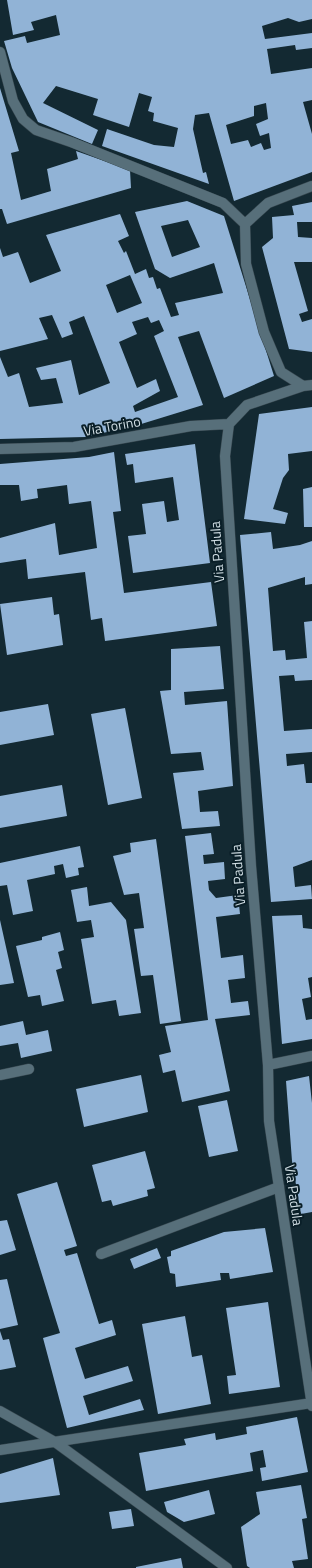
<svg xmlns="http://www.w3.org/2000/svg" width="312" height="1568" font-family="'Titillium Web',sans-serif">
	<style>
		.building { fill: #91b3d6; fill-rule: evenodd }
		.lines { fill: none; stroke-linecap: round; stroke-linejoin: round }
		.lane-casing { stroke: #37474f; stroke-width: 11 }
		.street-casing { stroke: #37474f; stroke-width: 11 }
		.lane { stroke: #576f7a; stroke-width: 10 }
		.street { stroke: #576f7a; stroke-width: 10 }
		.labels { text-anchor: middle; stroke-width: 4; stroke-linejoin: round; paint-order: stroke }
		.street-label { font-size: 14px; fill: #d2dfe5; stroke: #0a1f28 }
	</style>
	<rect width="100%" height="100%" fill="#132932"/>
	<path class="building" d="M7,0H312V19L299,22L288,18L262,26L265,39L312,33V48L296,50L295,45L267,49L271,74L312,68V100L303,102L312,134V172L234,201L209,113L195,115L193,129L203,173L206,172L209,184L102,146L107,129L154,145L174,147L178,128L153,121L154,113L148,111L152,97L139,93L129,127L93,115L98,99L56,86L43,103L98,130L92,144L38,122L12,68L4,41L25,36L27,43L60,35L56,15L31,22L34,30L13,35ZM266,103L268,119L256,124L260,136L269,133L271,148L264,150L261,143L251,147L248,140L231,144L226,125L254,116V106Z
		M0,88L19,151L11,153L21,200L51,191L47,169L78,159L76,151L130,170L131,188L7,224L2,209H0Z
		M187,201L224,216L274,376L224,398L199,331L178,337L203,405L138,425L85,437L0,439V357L8,377L19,373L29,407L63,403L56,378L41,380L36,368L71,360L79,395L110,383L84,316L69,322L73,334L62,338L52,315L39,318L48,339L0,351V248L3,257L18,252L30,283L61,271L46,235L120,214L129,236L118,241L124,253L126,251L135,274L146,269L149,278L153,277L157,289L160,288L171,317L179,315L175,303L223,293L214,263L170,278L155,269L135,212ZM188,220L200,247L172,257L161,226ZM130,275L142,303L117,313L106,285ZM148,317L151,323L159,320L164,331L154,336L178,397L135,412L133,406L160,391L156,379L137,388L119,342L137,334L132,322Z
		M312,202V222H297L298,237L312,238V262H294L308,311L299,314L302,322L312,319V352L289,349L262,247L273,238L272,217L294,215L292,206Z
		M312,407V451L288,454L289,470L283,478L273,509L288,513L285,524L244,519L259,414Z
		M195,444L210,563L133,573L128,536L146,534L142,504L164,501L167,522L179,520L173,477L135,483L133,464L127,465L125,454Z
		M114,452L121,511L113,512L124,593L211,582L217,626L105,641L102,618L91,620L85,572L28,579L26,559L0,563V538L55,523L59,555L97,548L91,501L69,504L67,485L37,489L38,498L21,501L19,485H0V464L89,457Z
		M312,487V527H304L303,489Z
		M271,532L273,549L300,545L312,541V584L305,585V577L268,588L273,651L285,650L286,660L307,658L304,622L312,621V680L295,681L294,675L279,676L284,731L312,729V752L286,754L287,766L304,764L306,783H312V860L293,867L295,887L311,885L312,899L271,902L240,535Z
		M52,597L54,615L59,614L63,645L7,655L0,604Z
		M220,646L224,689L184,692L185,705L227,701L233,786L198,791L200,812L218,811L220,826L182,829L173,773L204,770L201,752L171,754L160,691L171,690V649Z
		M48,704L54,735L0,745V712Z
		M125,708L142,798L108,805L91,714Z
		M62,785L67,816L0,828V796Z
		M211,833L214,854L203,855L204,864L224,862L225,879L208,881L209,890L216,898L238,895L240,914L216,917L221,958L243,955L245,978L228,980L231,1003L248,1001L250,1015L215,1019L230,1091L182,1102L175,1070L163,1073L159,1055L171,1052L165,1026L208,1020L185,836Z
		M156,839L181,1021L160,1024L153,975L141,976L134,929L144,928L139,893L124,895L113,856L131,852L130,843Z
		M80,846L84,867L78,868L79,875L66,878L63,864L54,866L55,874L27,880L33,911L13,915L7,885L0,886V863Z
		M87,887L89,906L111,902L126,920L141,1013L119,1016L116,1000L92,1004L81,939L94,937L91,920L77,922L71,890Z
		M302,915L303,928L312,929V977L308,978L311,997L302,999L306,1020L312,1019V1039L282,1044L272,916Z
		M0,920L14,983L0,985Z
		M60,932L64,950L58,952L62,968L56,970L64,1001L42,1006L40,995L28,997L16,946L42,940V937Z
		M23,1021L26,1035L48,1030L52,1051L21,1058L18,1043L0,1046V1026Z
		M141,1075L148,1112L84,1127L76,1089Z
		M309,1076L312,1103V1212L301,1214L292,1161L286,1081Z
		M227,1100L238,1151L209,1157L198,1106Z
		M145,1151L155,1188L147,1190L148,1196L113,1206L111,1200L102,1202L92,1165Z
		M57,1182L77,1246L64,1250L66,1256L77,1253L99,1324L112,1320L116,1335L75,1348L85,1379L128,1366L133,1381L83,1396L89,1415L140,1399L144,1410L67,1428L43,1338L60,1333L17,1194Z
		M7,1220L16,1250L0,1255V1221Z
		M265,1228L273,1272L230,1279L229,1273H220L221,1280L176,1287L175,1274L170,1273L167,1257L171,1256V1251L224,1232Z
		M157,1248L161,1258L134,1269L130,1259Z
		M7,1279L18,1325L0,1329V1280Z
		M268,1302L280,1387L229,1394L227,1376L236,1375L226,1308Z
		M185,1316L192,1357L202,1355L211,1404L158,1414L142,1324Z
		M0,1331L3,1340L9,1339L16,1367L0,1370Z
		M297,1417L308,1472L262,1481L260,1468L266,1467L263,1450L250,1453L253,1471L146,1491L139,1453L186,1445L184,1439L215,1433L216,1440L247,1434L246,1427Z
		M53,1458L60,1495L0,1503V1474Z
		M301,1485L307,1518L302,1519L308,1559L292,1561L294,1568H250L247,1566L241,1527L260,1514L256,1492Z
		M209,1490L215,1514L184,1522L167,1512L164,1502Z
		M131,1509L134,1526L112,1529L109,1512Z
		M181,1558L183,1568H136V1567Z"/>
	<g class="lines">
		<g class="lane-casing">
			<path id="lane" d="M0,1075L29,1069
				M101,1254L279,1187"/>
		</g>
		<g class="street-casing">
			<path id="street" d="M0,52L13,101L23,119L36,130L71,142L223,203L245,224L246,264L264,332L281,372L303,386
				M245,224L268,203L312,186
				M312,385L303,386L247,405L229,424L225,456L251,866L268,1065L269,1121L312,1406
				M0,449L74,447L191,426L229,424
				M268,1065L312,1056
				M0,1411L55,1442L227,1568
				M0,1450L312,1403"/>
		</g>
		<use href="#lane" class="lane"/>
		<use href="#street" class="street"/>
	</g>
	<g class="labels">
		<g class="street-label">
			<text transform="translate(112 426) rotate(-10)" y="5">Via Torino</text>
			<text transform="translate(217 552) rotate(-94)" y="5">Via Padula</text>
			<text transform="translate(238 875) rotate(-94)" y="5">Via Padula</text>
			<text transform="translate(294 1195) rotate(82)" y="5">Via Padula</text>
		</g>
	</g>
</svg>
